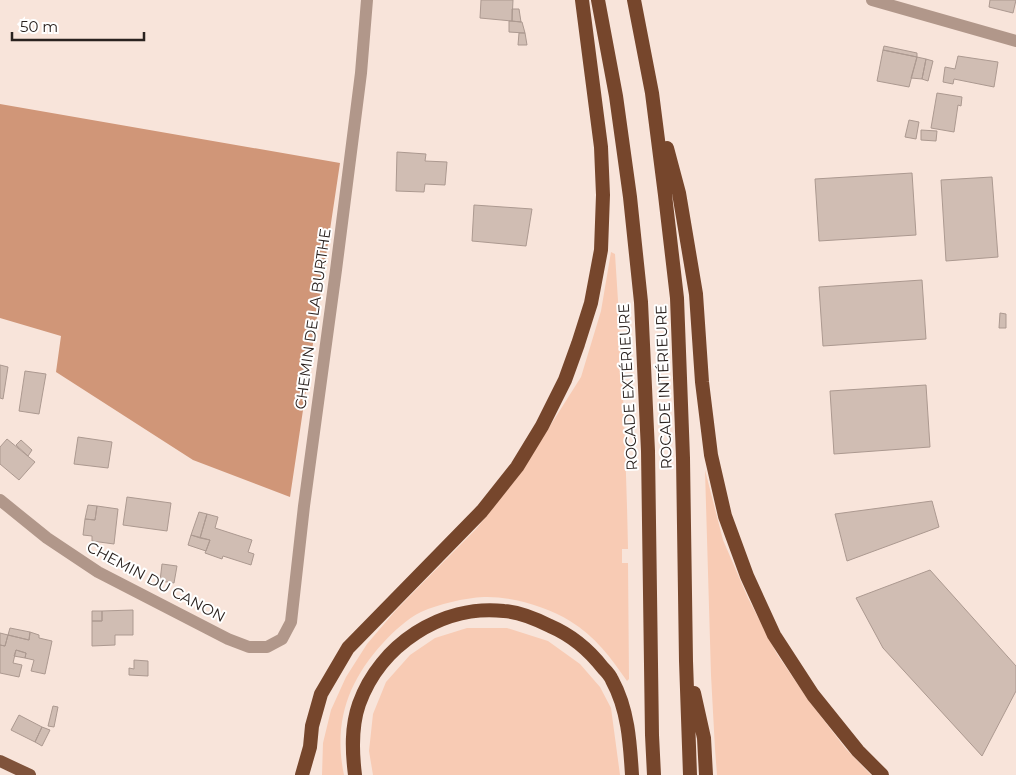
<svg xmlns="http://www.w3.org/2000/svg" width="1016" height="775" font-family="Montserrat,sans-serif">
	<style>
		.green { fill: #f8cbb4 }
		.forest { fill: #d09678 }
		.building { fill: #d0bdb3; stroke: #ac9990 }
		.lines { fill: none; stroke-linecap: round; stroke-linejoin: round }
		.minor { stroke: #b1978a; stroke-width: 12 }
		.primary { stroke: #80533b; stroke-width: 12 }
		.trunk { stroke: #76462c; stroke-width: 14 }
		.labels { text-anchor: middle; stroke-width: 4; stroke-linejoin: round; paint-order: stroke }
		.street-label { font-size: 15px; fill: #2a221f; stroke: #fff }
	</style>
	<rect width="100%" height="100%" fill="#f8e4da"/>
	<path class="green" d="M611,252L615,254C622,353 626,451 628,549H622V563H628L629,679L627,681C611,658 595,636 570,621C548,607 511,596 484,597C464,598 439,604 421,612C407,619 394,631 383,643C348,681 333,723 344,775H322L323,743L331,710L346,677L367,644L396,610L477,528L519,475L581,377L601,311Z
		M705,470L723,540L748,598L777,654L809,701L846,749L871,775H717L715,749L711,675Z
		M467,628H507L548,641L580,664L600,687L611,708L620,775H373L369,751L373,714L386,682L410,655L435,638Z"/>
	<path class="forest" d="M0,104L340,163L290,497L193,460L56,372L61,336L0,318Z"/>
	<path class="building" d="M481,0H513L512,21L480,18Z
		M990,0H1016L1013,13L989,7Z
		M512,9H519L521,22L512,21Z
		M509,21L522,22L525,33L509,32Z
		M519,33H525L527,45H518Z
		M884,46L917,53V57L883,50Z
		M883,50L917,57L909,87L877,81Z
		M958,56L998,62L994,87L954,79L953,84L943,82L945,67L955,69Z
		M917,57L926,59L922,79L911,78Z
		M926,59L933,61L928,81L922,79Z
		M937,93L962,97L961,106L958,105L954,132L931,128Z
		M909,120L919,122L916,139L905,137Z
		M921,130L937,131L936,141L921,140Z
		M397,152L426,154L425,161L447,162L445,185L425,184L424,192L396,191Z
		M912,173L916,235L819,241L815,179Z
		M992,177L998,257L946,261L941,180Z
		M474,205L532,209L526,246L472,241Z
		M922,280L926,339L823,346L819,287Z
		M1000,313L1006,314V328H999Z
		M0,365L8,367L3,399L0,398Z
		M25,371L46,374L39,414L19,411Z
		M926,385L930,447L834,454L830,391Z
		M78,437L112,442L108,468L74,464Z
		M7,439L35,462L19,480L0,464V447Z
		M21,440L32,450L28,456L16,445Z
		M127,497L171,503L167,531L123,525Z
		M932,501L939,527L847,561L835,514Z
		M88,505L97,506L95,520L85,519Z
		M97,506L118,509L114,544L92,541V536L83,535L85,519L95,520Z
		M199,512L207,514L200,538L191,535Z
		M207,514L218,517L215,528L252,540L248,552L254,554L251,565L223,556L222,559L205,553L210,540L200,538Z
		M191,535L210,540L206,551L188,545Z
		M162,564L177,566L174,583L160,581Z
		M930,570L1016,666V691L982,756L883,648L856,598Z
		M133,610V635H115V645L92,646V621H102V611Z
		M92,611H102V621H92Z
		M10,628L30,632L29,640L8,635Z
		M30,632L39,635V638L52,641L45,674L31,671L34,660L25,658L26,653L16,650L13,663L22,665L19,677L0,673V645L5,646L8,635L29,640Z
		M0,633L8,635L5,646L0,645Z
		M16,650L26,653L25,658L14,656Z
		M134,660L148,661V676L129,675V668L134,669Z
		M53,706L58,707L54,727L48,726Z
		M19,715L42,727L35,742L11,730Z
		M42,727L50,730L42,746L35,742Z"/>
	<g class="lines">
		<path class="minor" d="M872,0L1016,41
			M0,500L47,538L98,572L228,639L249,647H267L282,639L291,622L304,506L336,270L361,73L367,0"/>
		<path class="primary" d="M0,761L30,775"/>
		<path class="trunk" d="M598,0L616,96L630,197L641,302L648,451L652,735L654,775
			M634,0L652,93L665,195L677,298L683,458L686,661L690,775
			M667,148L679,193L696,294L702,382L711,455L725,516L747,576L774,635L813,695L858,751L882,775
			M694,693L704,738L706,775
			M302,775L310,747L312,726L321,694L348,648L482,511L517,467L542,426L565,380L578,344L591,303L601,250L603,195L601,147L582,0
			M355,775C352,751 351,727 359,704C380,645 442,604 504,611C520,612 536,619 550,626C571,635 589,650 603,668C606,671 610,675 612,680C628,709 630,742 632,775"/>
	</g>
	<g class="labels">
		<g class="street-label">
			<text transform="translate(313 319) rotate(-82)" y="5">CHEMIN DE LA BURTHE</text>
			<text transform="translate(628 387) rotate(-93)" y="5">ROCADE EXTÉRIEURE</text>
			<text transform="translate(664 387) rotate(-92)" y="5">ROCADE INTÉRIEURE</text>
			<text transform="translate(156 582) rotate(28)" y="5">CHEMIN DU CANON</text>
		</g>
	</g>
	<path d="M12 32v8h132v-8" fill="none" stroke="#2a221f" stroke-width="2.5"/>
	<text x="20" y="32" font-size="15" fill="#2a221f" stroke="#ffffff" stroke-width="4" paint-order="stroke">50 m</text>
</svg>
